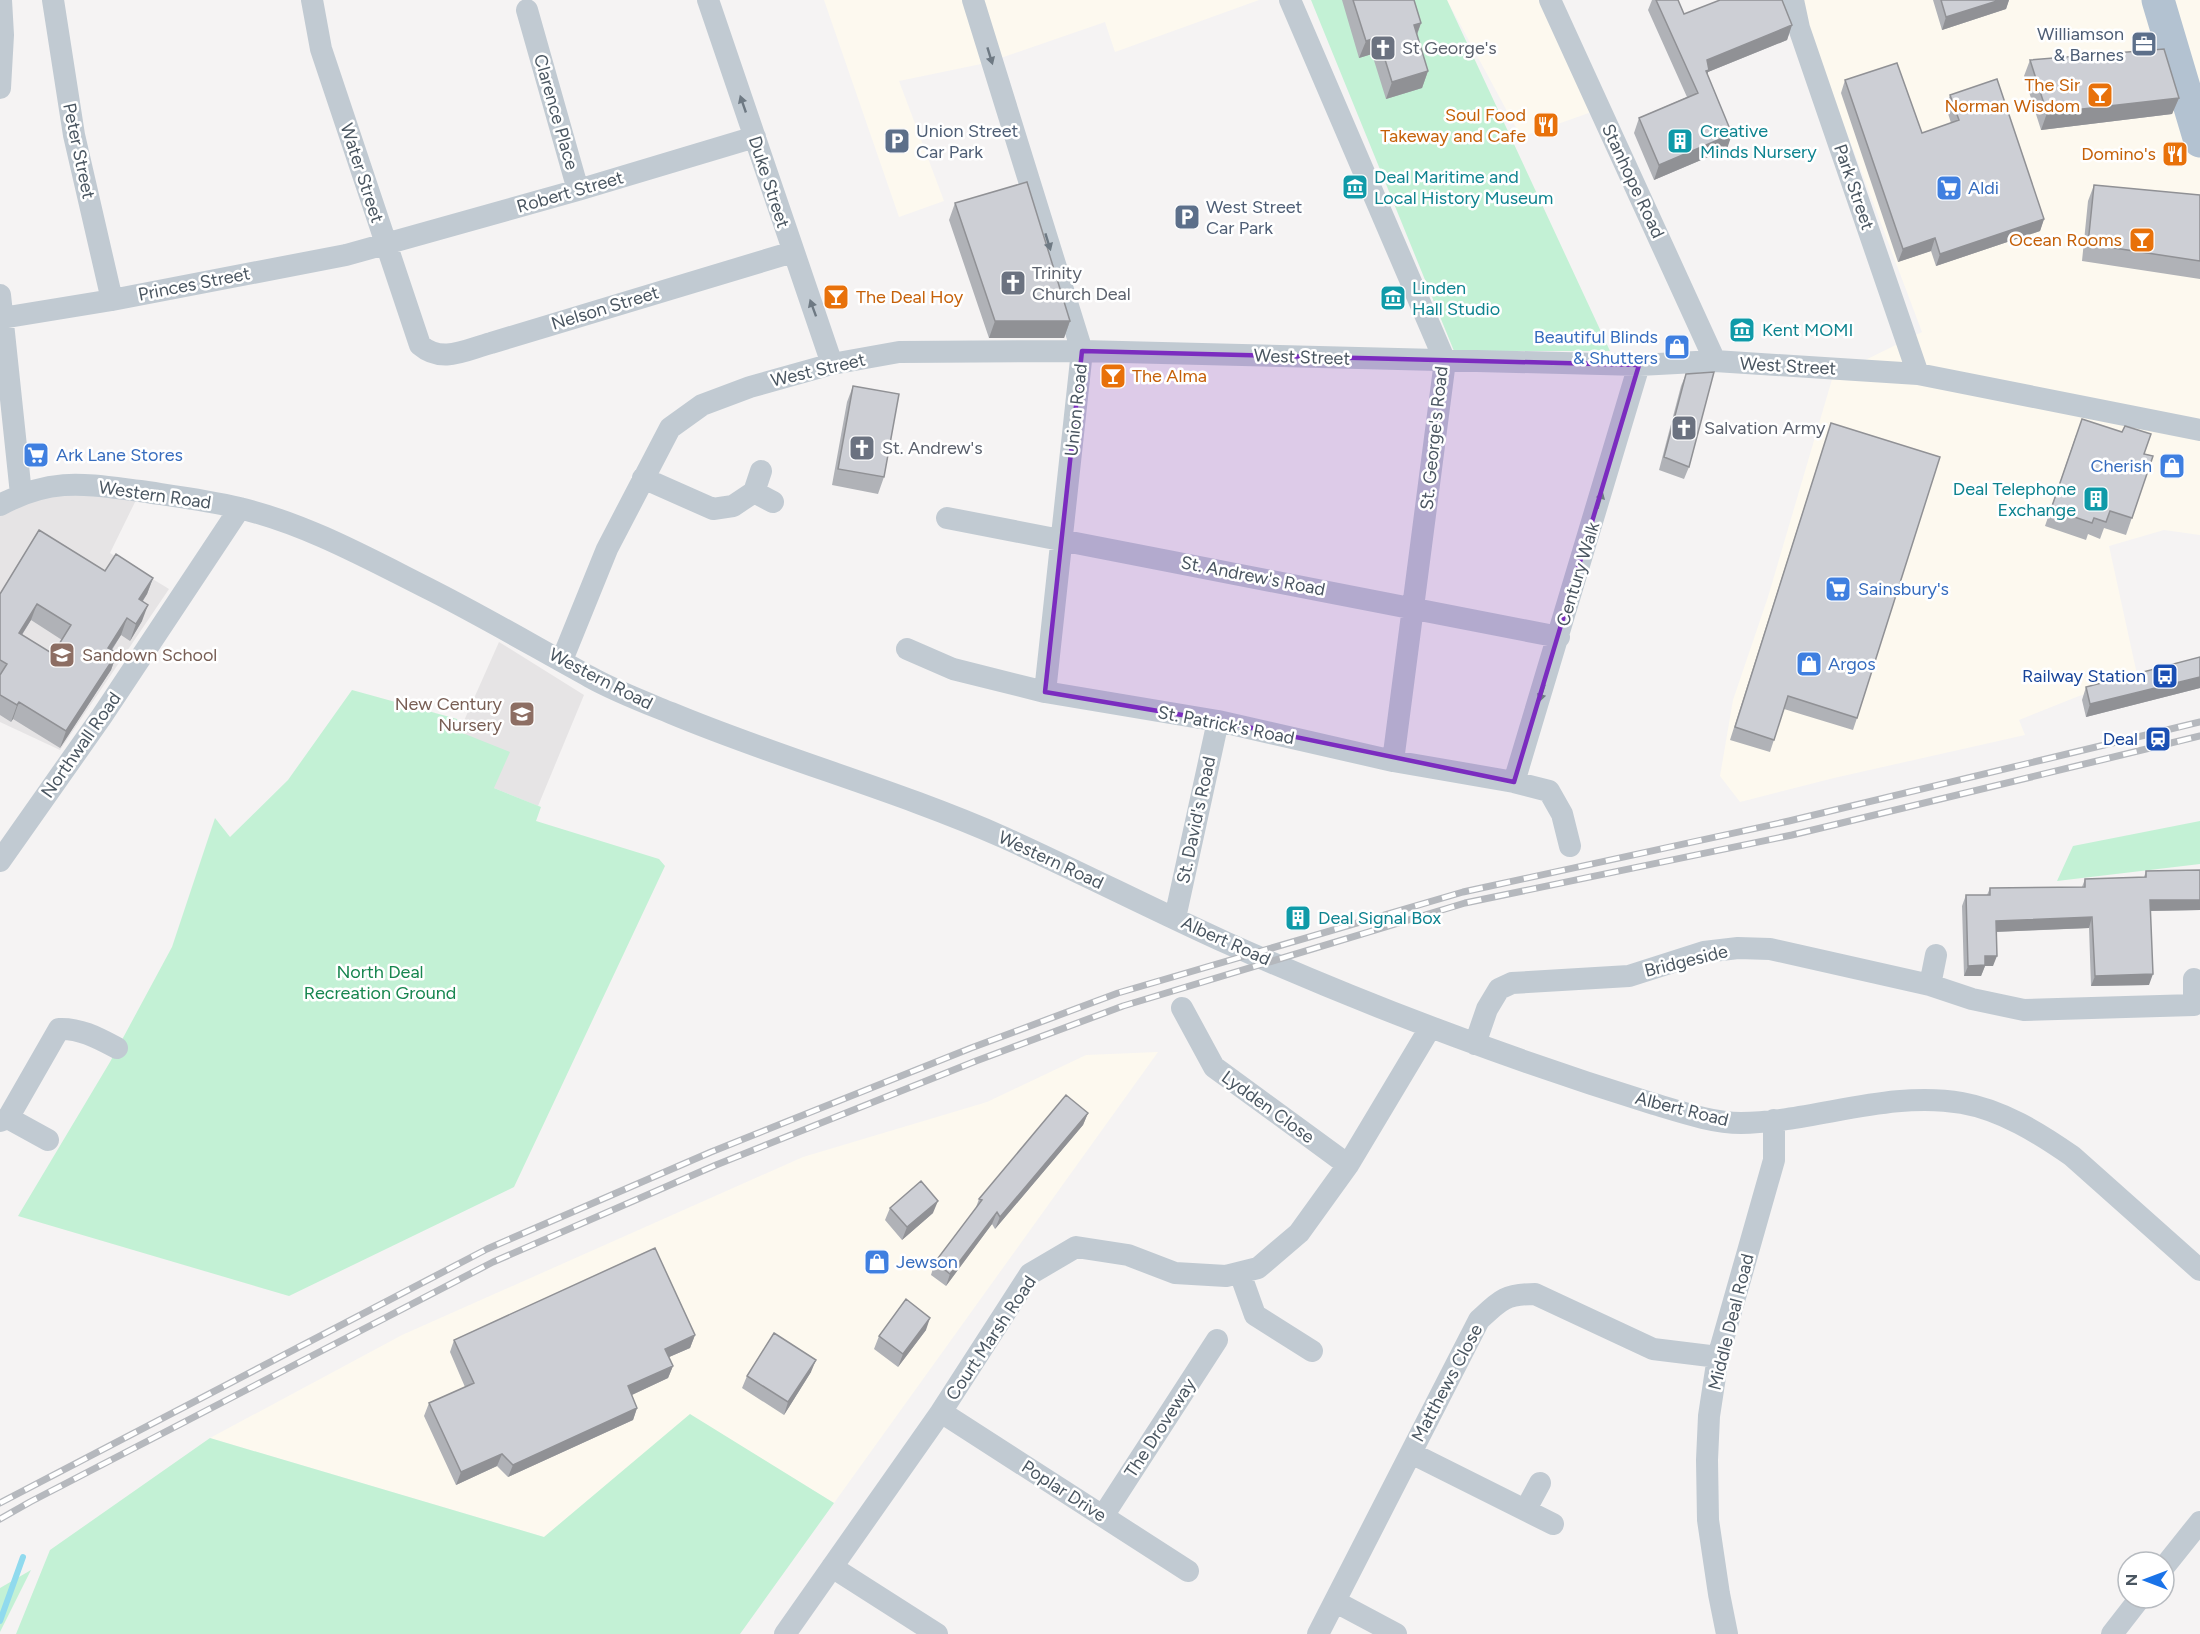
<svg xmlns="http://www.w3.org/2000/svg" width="2200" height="1634" font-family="Figtree,sans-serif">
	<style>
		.commercial { fill: #fdf9ef }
		.education { fill: #e6e4e5 }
		.green { fill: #c3f1d5 }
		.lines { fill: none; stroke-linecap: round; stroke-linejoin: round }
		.stream { stroke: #90daee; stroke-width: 6 }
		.street { stroke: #c1cad2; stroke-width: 22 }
		.primary { stroke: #b3c2d1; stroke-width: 33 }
		.rail-casing { stroke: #b5b8bd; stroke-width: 7 }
		.rail { stroke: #fff; stroke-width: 4.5; stroke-dasharray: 14; stroke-linecap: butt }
		.wall { fill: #b0b2b7; fill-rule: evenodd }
		.shaded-wall { fill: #909195 }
		.building { fill: #cdcfd5; stroke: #909195; stroke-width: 1.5; fill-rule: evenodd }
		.oneway { fill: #6e7983 }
		.marked { fill: #7b2cbf; fill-opacity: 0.2; stroke: #7b2cbf; stroke-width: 4.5; stroke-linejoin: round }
		.labels { text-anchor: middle; stroke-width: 5; stroke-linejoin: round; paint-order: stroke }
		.service-label { font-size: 18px; fill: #4e5e75; stroke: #fff; text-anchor: start }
		.worship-label { font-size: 18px; fill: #5b616d; stroke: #fff; text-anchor: start }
		.food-label { font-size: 18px; fill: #c56008; stroke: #fff; text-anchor: end }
		.street-label { font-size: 18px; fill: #4a5661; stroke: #fff }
		.culture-label { font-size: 18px; fill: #0d838f; stroke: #fff; text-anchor: start }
		.shop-label { font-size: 18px; fill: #366cbe; stroke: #fff; text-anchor: start }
		.education-label { font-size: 18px; fill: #785e54; stroke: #fff; text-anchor: start }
		.transit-label { font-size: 18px; fill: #164399; stroke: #fff; text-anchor: end }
		.park-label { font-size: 18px; fill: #17864f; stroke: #fff }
	</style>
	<rect width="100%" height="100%" fill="#f5f3f3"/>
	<path class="commercial" d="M824,0H1259L1115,52L1105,22L986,63L899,81L944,201L899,217Z
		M1447,0H1552L1600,109L1521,137Z
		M1782,0H2200V535L2164,530L2109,546L2138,679L2079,696L2019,720L2025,735L1834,778L1740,802L1720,776L1733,700L1768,597L1833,376L1922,332L1831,91Z
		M1158,1052L834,1503L690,1415L544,1537L210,1438L402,1335L803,1157L987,1102L1086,1055Z"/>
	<path class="education" d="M57,492L138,496L110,553L169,589L60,750L0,722V513Z
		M499,642L584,695L538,806L494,788L459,732Z"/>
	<path class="green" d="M1311,0H1447L1610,351H1454Z
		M352,690L457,719L460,732L510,752L494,788L541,807L536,821L659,859L665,866L514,1187L289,1296L18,1216L110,1062L172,947L215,818L230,837L288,780Z
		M2200,821V864L2057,881L2073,846Z
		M690,1414L834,1503L740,1634H16L50,1550L210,1438L544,1537Z
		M31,1570L0,1632V1588Z"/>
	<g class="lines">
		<path class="stream" d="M0,1621L23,1557"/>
		<path class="street" d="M53,0L74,135L112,300
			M312,0L321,49L420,345C442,364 465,350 491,343L793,252
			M708,0L832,364
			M973,0L1082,351L1045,692
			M1290,0L1445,361L1393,761
			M1550,0L1715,361
			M1793,0L1799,28L1918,374
			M527,10L578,190
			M0,88L3,35L1,0
			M0,295L21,494
			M2,318L112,300L346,255L578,190L755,137
			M761,471L754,492L773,502
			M643,478L713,509L733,506L754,492
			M0,505C52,477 84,484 140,491C173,496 207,500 239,508C307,524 371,560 433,591C486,618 537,648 590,677C615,691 644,702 671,713C781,759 897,790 1005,838C1080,872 1152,909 1227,943C1366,1005 1509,1059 1654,1104C1681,1112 1713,1123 1741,1123C1815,1122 1889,1090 1962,1103C2002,1110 2039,1133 2072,1156L2200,1270
			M947,518L1559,637
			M907,649L953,669L1045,692L1218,721L1393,761L1514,782L1549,791L1562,814L1570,846
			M562,660L607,549L670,428L702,405L750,387L832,364L899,352L1082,351L1639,365L1715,361L1918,374L2200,430
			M1514,782L1639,365
			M0,861L102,716L240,508
			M1175,918L1218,721
			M1930,985L1936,955
			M1182,1008L1214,1067L1348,1165
			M1475,1044L1487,1009L1499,989L1512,983L1629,976L1704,952L1738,948L1770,949L1930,985L1972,999L2024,1010L2194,1005V979
			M8,1118L48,1140
			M0,1121L8,1118L59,1029C80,1028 98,1038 117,1048
			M1240,1273L1255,1315L1312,1351
			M941,1412L1188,1571
			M1411,1453L1553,1524
			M1526,1509L1540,1483
			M1103,1516L1217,1340
			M832,1567L937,1634
			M2164,1567L2200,1522
			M1336,1602L1396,1634
			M785,1634L941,1412L1030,1274L1076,1247L1128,1255L1175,1273L1226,1276L1258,1268L1299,1233L1348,1165L1430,1028
			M1318,1634L1479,1320C1500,1300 1505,1294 1535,1294L1653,1349L1718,1357
			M1727,1634L1719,1594L1708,1520L1707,1460L1709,1416L1718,1357L1774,1160V1120
			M2112,1634L2140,1598"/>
		<path class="primary" d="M2158,0L2200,141"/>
		<g class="rail-casing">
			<path id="rail" d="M0,1503L487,1249L711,1152L971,1048L1118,993L1463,892L1789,821L2200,722
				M0,1519L30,1502L493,1262L716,1165L976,1061L1123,1006L1465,903L1792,835L2200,736"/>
		</g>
		<use href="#rail" class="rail"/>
	</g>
	<path class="wall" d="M1342,0H1414L1421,23L1417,35L1428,71L1422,88L1386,99L1372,54L1359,58Z
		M1652,0H1678L1684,14L1792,25L1787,40L1708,72L1707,75L1727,149L1654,180L1634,133L1639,118L1687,97L1648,10Z
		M1933,0H2009L2006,9L1942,30Z
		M2030,60L2179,98L2172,114L2041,130L2024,76Z
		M1845,80L1922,133L1951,123L1946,107L1950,95L2044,219L2040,231L1936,266L1931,251L1898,262L1841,93Z
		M2094,185L2200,195V279L2082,261L2088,201Z
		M955,203L1070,321L1064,338H989L949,220Z
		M1686,374L1689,467L1684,479L1659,470L1681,386Z
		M853,386L884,477L878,494L832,485L847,402Z
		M1831,423L1857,718L1853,730L1784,709L1770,752L1730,740Z
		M2076,435L2153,456L2126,535L2104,528L2100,539L2088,534L2086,540L2045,526Z
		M105,571L153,578L147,594L143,601L142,621L130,641L121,635L112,650L117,653L111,670L60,748L13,719L11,722L0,715V594ZM31,620L62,640L53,654L22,635Z
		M2200,657V688L2086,717L2082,700L2086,687Z
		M2146,871L2200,910L2151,911L2149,985L2091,986L2089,928L1996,932L1993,966H1985L1981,976H1964L1962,906L1966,895H1987L1990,888L2082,887L2085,879L2144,877Z
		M1088,1113L1083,1125L995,1229L992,1224L946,1286L931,1275L935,1262L975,1210L979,1199Z
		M890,1208L933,1213L902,1240L885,1220Z
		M926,1330L898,1367L874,1349L879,1336Z
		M695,1335L690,1348L669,1357L673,1366L668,1378L632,1395L637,1408L633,1420L508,1477L497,1466L456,1485L424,1416L429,1403L465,1387L450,1352L454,1340Z
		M811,1372L784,1415L742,1388L747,1376Z"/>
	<path class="shaded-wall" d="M2000,0H2009L2006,9L1942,30L1946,17Z
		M1421,23L1415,39L1414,25Z
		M1792,25L1787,40L1708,72L1703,85L1707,60Z
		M1378,37L1372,54L1359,58L1366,41Z
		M1428,71L1422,88L1386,99L1392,82Z
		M2179,98L2172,114L2041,130L2047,113Z
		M1732,134L1727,149L1654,180L1659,165Z
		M2044,219L2040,231L1936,266L1940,254Z
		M1935,238L1931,251L1898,262L1903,249Z
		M995,321H1070L1064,338H989Z
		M153,578L147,594L133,615L139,599Z
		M37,604L31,620L12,650L19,633Z
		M148,605L142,621L130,641L136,624Z
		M127,618L121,635L102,664L108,648Z
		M117,653L111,670L60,748L66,731Z
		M2200,677V688L2086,717L2090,704Z
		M19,702L13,719L11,722L17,705Z
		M2150,900H2200V910L2146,911Z
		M2092,917L2089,928L1992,932L1996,921Z
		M1985,956H1997L1993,966H1985L1981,976H1964L1968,966Z
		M2153,974L2149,985L2091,986L2095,976Z
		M1088,1113L1083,1125L995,1229L1000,1217Z
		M938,1201L933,1213L902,1240L907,1227Z
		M997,1212L992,1224L946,1286L950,1274Z
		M930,1318L926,1330L898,1367L903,1354Z
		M695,1335L690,1348L660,1361L665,1349Z
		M816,1360L811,1372L784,1415L788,1402Z
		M673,1366L668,1378L623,1399L628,1386Z
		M637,1408L633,1420L508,1477L513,1465Z
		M502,1454L497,1466L456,1485L461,1472Z"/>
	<path class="building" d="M1353,0H1414L1421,23L1414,25L1428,71L1392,82L1378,37L1366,41Z
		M1656,0H1678L1684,14L1720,0H1782L1792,25L1707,60L1709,70L1706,71L1732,134L1659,165L1639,118L1698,93Z
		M1941,0H2000L1946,17Z
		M2164,49L2179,98L2047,113L2030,60Z
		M1897,63L1922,133L1959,120L1950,95L1997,79L2044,219L1940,254L1935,238L1903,249L1845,80Z
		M1027,182L1070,321H995L955,203Z
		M2094,185L2200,195V261L2088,244Z
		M1714,372L1689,467L1664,457L1686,374Z
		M853,386L899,394L884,477L838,469Z
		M2082,419L2122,432L2125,426L2151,434L2144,454L2153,456L2132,518L2110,511L2106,522L2094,518L2092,523L2051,509Z
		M1831,423L1940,457L1857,718L1788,696L1774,740L1735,727Z
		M39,530L105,571L116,554L153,578L139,599L148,605L136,624L127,618L108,648L117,653L66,731L19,702L17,705L0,695V675L7,664L0,660V594ZM37,604L71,625L53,654L19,633Z
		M2200,657V677L2090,704L2086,687Z
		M2200,870V900H2150L2153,974L2095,976L2092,917L1996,921L1997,956H1985V965L1968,966L1966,895H1990V888L2085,887V879L2146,877V871Z
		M1066,1095L1088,1113L1000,1217L997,1212L950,1274L935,1262L982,1200L979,1199Z
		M921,1181L938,1201L907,1227L890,1208Z
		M655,1248L695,1335L665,1349L673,1366L628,1386L637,1408L513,1465L502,1454L461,1472L429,1403L474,1383L454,1340Z
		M906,1299L930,1318L903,1354L879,1336Z
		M774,1333L816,1360L788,1402L747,1376Z"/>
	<defs><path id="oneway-solid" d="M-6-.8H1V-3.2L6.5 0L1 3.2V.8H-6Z" transform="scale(1.5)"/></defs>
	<g class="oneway">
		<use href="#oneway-solid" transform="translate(990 56) rotate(73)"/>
		<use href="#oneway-solid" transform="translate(743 104) rotate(-109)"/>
		<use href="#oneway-solid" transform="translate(1048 242) rotate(73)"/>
		<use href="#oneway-solid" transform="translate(813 308) rotate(-110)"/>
		<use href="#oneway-solid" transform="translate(1600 500) rotate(-74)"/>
		<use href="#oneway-solid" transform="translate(1542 693) rotate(107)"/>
	</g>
	<path class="marked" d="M1082,351L1639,365L1514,782L1218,721L1045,692Z"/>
	<defs>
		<g id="office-square" transform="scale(1.35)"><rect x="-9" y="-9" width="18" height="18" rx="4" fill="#5c6f8a" stroke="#fff"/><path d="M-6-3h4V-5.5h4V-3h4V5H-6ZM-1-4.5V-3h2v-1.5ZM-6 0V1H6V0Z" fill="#fff"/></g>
		<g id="church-square" transform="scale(1.35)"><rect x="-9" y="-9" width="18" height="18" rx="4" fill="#6b7280" stroke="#fff"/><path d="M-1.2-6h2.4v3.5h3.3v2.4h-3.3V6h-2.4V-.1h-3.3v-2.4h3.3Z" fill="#fff"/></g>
		<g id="bar-square" transform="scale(1.35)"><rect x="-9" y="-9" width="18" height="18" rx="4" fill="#e8710a" stroke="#fff"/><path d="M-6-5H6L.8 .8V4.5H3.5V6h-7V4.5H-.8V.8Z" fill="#fff"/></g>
		<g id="restaurant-square" transform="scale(1.35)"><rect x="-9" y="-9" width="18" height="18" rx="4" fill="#e8710a" stroke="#fff"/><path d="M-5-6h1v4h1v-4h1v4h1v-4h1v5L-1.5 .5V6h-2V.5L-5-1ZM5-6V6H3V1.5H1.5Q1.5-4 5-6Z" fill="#fff"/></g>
		<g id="parking-square" transform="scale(1.35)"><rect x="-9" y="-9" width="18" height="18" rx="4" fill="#5c6f8a" stroke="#fff"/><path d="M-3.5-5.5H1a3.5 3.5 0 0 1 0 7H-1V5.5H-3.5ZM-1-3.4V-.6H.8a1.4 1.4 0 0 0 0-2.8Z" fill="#fff"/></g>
		<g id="building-square" transform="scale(1.35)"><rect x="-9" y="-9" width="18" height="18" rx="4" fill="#0f9aa8" stroke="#fff"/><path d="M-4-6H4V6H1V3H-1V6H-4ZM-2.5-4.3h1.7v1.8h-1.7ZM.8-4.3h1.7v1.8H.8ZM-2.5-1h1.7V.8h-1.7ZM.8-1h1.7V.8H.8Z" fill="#fff"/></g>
		<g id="museum-square" transform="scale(1.35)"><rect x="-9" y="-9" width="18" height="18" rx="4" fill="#0f9aa8" stroke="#fff"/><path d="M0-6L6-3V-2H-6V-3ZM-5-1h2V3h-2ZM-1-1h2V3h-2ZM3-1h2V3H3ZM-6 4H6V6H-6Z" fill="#fff"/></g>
		<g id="supermarket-square" transform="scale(1.35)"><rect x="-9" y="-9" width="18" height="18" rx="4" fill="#3f7fe0" stroke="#fff"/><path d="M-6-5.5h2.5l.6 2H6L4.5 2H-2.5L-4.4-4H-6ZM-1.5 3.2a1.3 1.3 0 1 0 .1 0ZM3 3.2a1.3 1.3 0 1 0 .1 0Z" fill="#fff"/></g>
		<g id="shop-square" transform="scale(1.35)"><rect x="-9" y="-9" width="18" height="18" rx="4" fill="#3f7fe0" stroke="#fff"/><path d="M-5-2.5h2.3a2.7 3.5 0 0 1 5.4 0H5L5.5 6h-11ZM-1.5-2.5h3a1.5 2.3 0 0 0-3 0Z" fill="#fff"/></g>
		<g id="school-square" transform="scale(1.35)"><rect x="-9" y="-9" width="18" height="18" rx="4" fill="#8d6e63" stroke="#fff"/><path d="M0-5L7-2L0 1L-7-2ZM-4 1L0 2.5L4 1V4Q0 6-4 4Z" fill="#fff"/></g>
		<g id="bus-square" transform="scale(1.35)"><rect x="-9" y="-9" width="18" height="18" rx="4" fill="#1a4fb4" stroke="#fff"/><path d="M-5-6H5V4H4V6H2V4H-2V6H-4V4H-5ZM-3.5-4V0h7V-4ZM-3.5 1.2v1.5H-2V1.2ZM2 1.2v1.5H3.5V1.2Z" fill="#fff"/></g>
		<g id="station-square" transform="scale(1.35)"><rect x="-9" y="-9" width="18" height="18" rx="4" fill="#1a4fb4" stroke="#fff"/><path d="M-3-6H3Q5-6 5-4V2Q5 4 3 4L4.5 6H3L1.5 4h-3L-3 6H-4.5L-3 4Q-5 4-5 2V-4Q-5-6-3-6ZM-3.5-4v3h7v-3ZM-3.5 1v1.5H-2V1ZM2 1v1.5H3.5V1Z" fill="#fff"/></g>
	</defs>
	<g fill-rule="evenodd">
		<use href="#office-square" x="2144" y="44"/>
		<use href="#church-square" x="1383" y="48"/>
		<use href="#bar-square" x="2100" y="95"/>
		<use href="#restaurant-square" x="1546" y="125"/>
		<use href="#parking-square" x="897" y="141"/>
		<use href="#building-square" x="1680" y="141"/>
		<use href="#restaurant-square" x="2175" y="154"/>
		<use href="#museum-square" x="1355" y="187"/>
		<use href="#supermarket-square" x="1949" y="188"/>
		<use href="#parking-square" x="1187" y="217"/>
		<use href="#bar-square" x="2142" y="240"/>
		<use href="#church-square" x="1013" y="283"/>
		<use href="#bar-square" x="836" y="297"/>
		<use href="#museum-square" x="1393" y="298"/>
		<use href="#museum-square" x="1742" y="330"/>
		<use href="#shop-square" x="1677" y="347"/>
		<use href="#bar-square" x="1113" y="376"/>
		<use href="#church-square" x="1684" y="428"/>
		<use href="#church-square" x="862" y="448"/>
		<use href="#supermarket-square" x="36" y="455"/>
		<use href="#shop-square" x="2172" y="466"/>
		<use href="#building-square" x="2096" y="499"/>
		<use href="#supermarket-square" x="1838" y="589"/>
		<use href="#school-square" x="62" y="655"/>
		<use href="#shop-square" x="1809" y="664"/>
		<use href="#bus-square" x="2165" y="676"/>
		<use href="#school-square" x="522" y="714"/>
		<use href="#station-square" x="2158" y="739"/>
		<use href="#building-square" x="1298" y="918"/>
		<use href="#shop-square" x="877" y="1262"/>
	</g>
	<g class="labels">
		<g class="service-label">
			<text x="2124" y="40" text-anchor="end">Williamson<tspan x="2124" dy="21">&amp; Barnes</tspan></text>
			<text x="916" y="137">Union Street<tspan x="916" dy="21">Car Park</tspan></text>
			<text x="1206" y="213">West Street<tspan x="1206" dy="21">Car Park</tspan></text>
		</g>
		<g class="worship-label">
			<text x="1402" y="54">St George's</text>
			<text x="1032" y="279">Trinity<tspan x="1032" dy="21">Church Deal</tspan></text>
			<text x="1704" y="434">Salvation Army</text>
			<text x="882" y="454">St. Andrew's</text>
		</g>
		<g class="food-label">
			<text x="2080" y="91">The Sir<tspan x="2080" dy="21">Norman Wisdom</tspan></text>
			<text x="1526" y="121">Soul Food<tspan x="1526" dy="21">Takeway and Cafe</tspan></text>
			<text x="2156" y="160">Domino's</text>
			<text x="2122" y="246">Ocean Rooms</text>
			<text x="856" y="303" text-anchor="start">The Deal Hoy</text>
			<text x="1132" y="382" text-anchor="start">The Alma</text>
		</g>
		<g class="street-label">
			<text transform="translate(556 112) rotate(74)" y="6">Clarence Place</text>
			<text transform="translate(79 151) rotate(78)" y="6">Peter Street</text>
			<text transform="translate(362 173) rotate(72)" y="6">Water Street</text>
			<text transform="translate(1633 181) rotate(65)" y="6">Stanhope Road</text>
			<text transform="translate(769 182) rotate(72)" y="6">Duke Street</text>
			<text transform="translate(1854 187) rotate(71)" y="6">Park Street</text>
			<text transform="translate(570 192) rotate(-16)" y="6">Robert Street</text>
			<text transform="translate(194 284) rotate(-11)" y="6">Princes Street</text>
			<text transform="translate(605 308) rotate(-17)" y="6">Nelson Street</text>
			<text transform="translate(1302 357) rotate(2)" y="6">West Street</text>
			<text transform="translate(1788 366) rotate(3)" y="6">West Street</text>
			<text transform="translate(818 370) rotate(-13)" y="6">West Street</text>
			<text transform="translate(1076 410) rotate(-84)" y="6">Union Road</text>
			<text transform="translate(1434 438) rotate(-84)" y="6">St. George's Road</text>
			<text transform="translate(155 495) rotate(8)" y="6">Western Road</text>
			<text transform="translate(1578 574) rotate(-73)" y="6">Century Walk</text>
			<text transform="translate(1253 576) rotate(11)" y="6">St. Andrew's Road</text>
			<text transform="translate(601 679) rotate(27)" y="6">Western Road</text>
			<text transform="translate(1226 725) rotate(11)" y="6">St. Patrick's Road</text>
			<text transform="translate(81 745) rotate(-55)" y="6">Northwall Road</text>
			<text transform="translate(1196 820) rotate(-78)" y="6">St. David's Road</text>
			<text transform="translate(1051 860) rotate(25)" y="6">Western Road</text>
			<text transform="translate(1226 941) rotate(24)" y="6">Albert Road</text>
			<text transform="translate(1686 961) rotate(-14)" y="6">Bridgeside</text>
			<text transform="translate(1268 1107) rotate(36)" y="6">Lydden Close</text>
			<text transform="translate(1682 1109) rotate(14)" y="6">Albert Road</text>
			<text transform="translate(1731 1322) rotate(-76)" y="6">Middle Deal Road</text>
			<text transform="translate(991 1338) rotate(-56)" y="6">Court Marsh Road</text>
			<text transform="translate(1447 1383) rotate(-62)" y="6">Matthews Close</text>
			<text transform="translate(1160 1428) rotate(-57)" y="6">The Droveway</text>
			<text transform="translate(1064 1491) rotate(33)" y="6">Poplar Drive</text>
		</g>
		<g class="culture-label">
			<text x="1700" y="137">Creative<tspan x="1700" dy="21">Minds Nursery</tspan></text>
			<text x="1374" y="183">Deal Maritime and<tspan x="1374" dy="21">Local History Museum</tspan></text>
			<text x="1412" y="294">Linden<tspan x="1412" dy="21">Hall Studio</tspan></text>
			<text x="1762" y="336">Kent MOMI</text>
			<text x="2076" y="495" text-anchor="end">Deal Telephone<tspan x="2076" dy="21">Exchange</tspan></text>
			<text x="1318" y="924">Deal Signal Box</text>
		</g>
		<g class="shop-label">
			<text x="1968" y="194">Aldi</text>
			<text x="1658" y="343" text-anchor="end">Beautiful Blinds<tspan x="1658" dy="21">&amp; Shutters</tspan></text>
			<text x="56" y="461">Ark Lane Stores</text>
			<text x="2152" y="472" text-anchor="end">Cherish</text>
			<text x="1858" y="595">Sainsbury's</text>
			<text x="1828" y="670">Argos</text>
			<text x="896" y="1268">Jewson</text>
		</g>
		<g class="education-label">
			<text x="82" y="661">Sandown School</text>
			<text x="502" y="710" text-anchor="end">New Century<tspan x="502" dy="21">Nursery</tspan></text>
		</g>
		<g class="transit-label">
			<text x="2146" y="682">Railway Station</text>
			<text x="2138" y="745">Deal</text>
		</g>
		<g class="park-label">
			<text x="380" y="978">North Deal<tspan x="380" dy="21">Recreation Ground</tspan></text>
		</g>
	</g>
	<g transform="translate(2146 1580) rotate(270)"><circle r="28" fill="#ffffff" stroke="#b7bbc0" stroke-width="1.5"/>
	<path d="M0-4.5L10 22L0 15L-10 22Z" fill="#1a73e8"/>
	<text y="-9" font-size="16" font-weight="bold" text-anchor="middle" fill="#4a5661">N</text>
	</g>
</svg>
